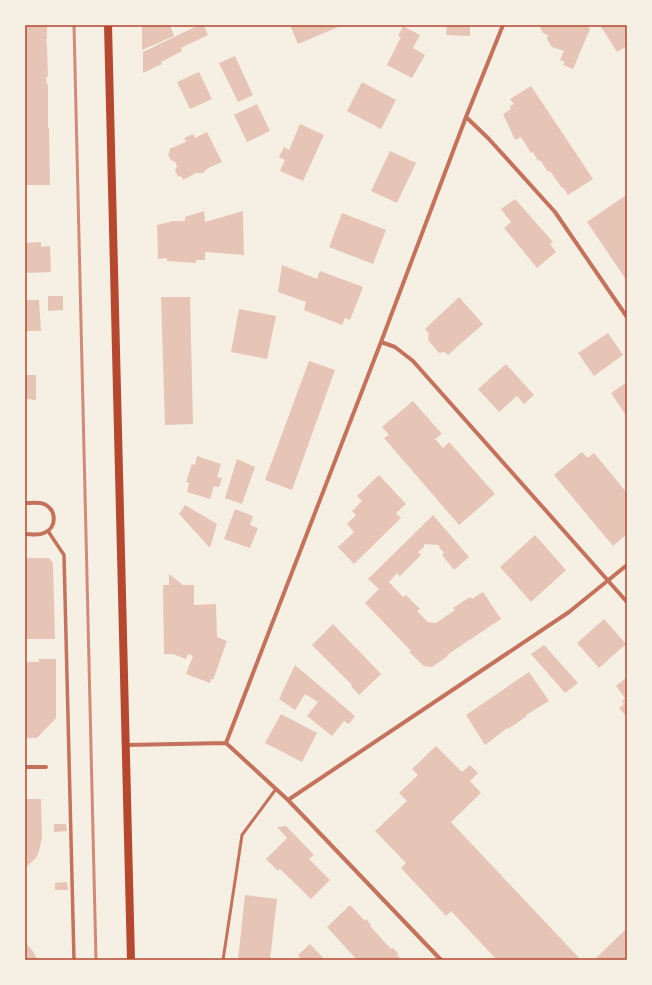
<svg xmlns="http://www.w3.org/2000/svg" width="652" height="985" font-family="'Archivo Narrow',sans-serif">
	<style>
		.building { fill: #e6c5b7 }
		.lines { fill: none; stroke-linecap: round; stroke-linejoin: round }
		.service { stroke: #c5725c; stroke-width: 3 }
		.pedestrian { stroke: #c5725c; stroke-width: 3.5 }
		.minor { stroke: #c5725c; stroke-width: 4 }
		.secondary { stroke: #b5482f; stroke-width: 8 }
		.rail { stroke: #cf8b77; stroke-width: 3 }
		.neatline { fill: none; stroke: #b5482f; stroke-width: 1.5 }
	</style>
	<rect width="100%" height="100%" fill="#f6efe4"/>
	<path class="building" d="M25,25H47V39H46L47,47L48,77H46L47,84L48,85V128H49L50,185H25Z
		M142,25H170L174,36L142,50Z
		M199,25H204L208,35L181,48L182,51L161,62L162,64L143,73V52Z
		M290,25H343L298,44Z
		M447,25H470V36L446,35Z
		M539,25H587L590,29L573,69L563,65L565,62L560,60L564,51L552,47L547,39L548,35L543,33Z
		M600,25H627V46L617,52Z
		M403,26L420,35L413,48L425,55L412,78L387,65L401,37L398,36Z
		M235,56L253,95L238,102L219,63Z
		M199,72L212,99L190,109L177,82Z
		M362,82L396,100L381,129L347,111Z
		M531,86L593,179L568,195L563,187L562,188L550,171L548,172L540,160L538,161L533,152L531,153L521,137L515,140L503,114L511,109L510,106L514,104L510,99Z
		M257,104L270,131L247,142L234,115Z
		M300,124L324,135L303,181L280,171L285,160L279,157L284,147L289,150Z
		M207,132L222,162L208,168L203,173H196L183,180L182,177L178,176L175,171L177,166L175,162L171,160L168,155L170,151L169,149L186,142L184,138L193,134L195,138Z
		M390,151L416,163L397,203L371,191Z
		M626,195L627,197V281L587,222Z
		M515,199L553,242L550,244L556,252L537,268L504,228L511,222L501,209Z
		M204,211L205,222L243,211L244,255L205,252V260H196V263L167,261V258L158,259L157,225L173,221H185V217Z
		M342,213L386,230L373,264L329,247Z
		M41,242V247L50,246L51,272L25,273V243Z
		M282,265L317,279L320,271L363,287L350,320L345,318L342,325L304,310L306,302L278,292Z
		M48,296H63V310L48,311Z
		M161,297H190L193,424L165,425Z
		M459,297L483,324L448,355L445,352L439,353L428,340L429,334L425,329Z
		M25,300H39L41,331H25Z
		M239,309L276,316L267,359L231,352Z
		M608,333L623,355L594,376L578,353Z
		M309,361L335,370L292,490L265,480Z
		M506,364L534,395L524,404L517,396L499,412L478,389Z
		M25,375H36V400L25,399Z
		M627,382V417L611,393Z
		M413,401L442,434L435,439L443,448L449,442L495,494L459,525L384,438L389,435L382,427Z
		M582,452L588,458L594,453L627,493V534L613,546L554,475Z
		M197,456L221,464L217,477L222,478L219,487L214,486L210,499L187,492L189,483L186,482L192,464L195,465Z
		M237,459L255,467L242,504L225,498Z
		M379,475L406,504L396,513L401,518L354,564L338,547L354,532L347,524L356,515L352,511L362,501L357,496Z
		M185,505L217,524L210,548L179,514Z
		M235,509L253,516L250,525L258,528L250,548L224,539Z
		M433,515L469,557L454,570L442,555L444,553L439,547V545L424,544V547L418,552L421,555L400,576L397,573L389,582L403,597L406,595L420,609L417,611L428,622L436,623L455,610L453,608L470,597L472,599L483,592L501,619L447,655L448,656L432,667L424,666L409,652L411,651L365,603L379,589L368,579Z
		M535,535L566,570L531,602L500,567Z
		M25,558H49L53,563L55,639H25Z
		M169,574L183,585H194V605L216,604L217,637L227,641L213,680L211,679L210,683L186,674L193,656L188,654L186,659L173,654H164L163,585H169Z
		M604,619L626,644L599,668L577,643Z
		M333,624L381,674L359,695L351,686L352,685L312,645Z
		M544,645L578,683L565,693L531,654Z
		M39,659H56V718L37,738H25V662H39Z
		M295,665L355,716L349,724L344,721L332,736L307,716L318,702L305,694L295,710L279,699Z
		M529,672L549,701L526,715L527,716L508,729L507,728L485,745L466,715Z
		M627,677V717L619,708L624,704L622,701L625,698L616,686Z
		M281,714L317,733L302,762L265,743Z
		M436,746L462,772L470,765L478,773L470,781L481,793L451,822L581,960H497L451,911L446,916L401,868L406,863L375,831L407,801L399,793L418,775L412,769Z
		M25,799H41L42,837L39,851L36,858L25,868Z
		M54,824H66L67,831L54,832Z
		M286,826L314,855L309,859L330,880L311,899L280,869L278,871L266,859L287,838L277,827Z
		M67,882L68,890H55V883Z
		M245,895L277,899L270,960H238Z
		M350,905L364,920L366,919L371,925L370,926L391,949L393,948L398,953L397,955L402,960H357L327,927Z
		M627,928V960H594Z
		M25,942L32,950L38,960H25Z
		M310,944L325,960H302L298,955Z"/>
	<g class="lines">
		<path class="service" d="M223,960L242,835L276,789"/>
		<path class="pedestrian" d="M48,531L64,555L74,960"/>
		<path class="minor" d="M466,117L488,138L555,212L627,317
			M381,342L395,347L413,361L627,602
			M25,503C31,503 38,502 44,504C57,510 57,528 44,533C38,536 31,534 25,534
			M226,743L381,342L466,117L503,25
			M126,745L226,743L288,800L441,960
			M25,767H46
			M288,800L569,612L627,565"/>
		<path class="secondary" d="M108,25L131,960"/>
		<path class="rail" d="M74,25L96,960"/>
	</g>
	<rect width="652" height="985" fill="none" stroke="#f6efe4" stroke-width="52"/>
	<rect x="26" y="26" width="600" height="933" class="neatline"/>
</svg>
